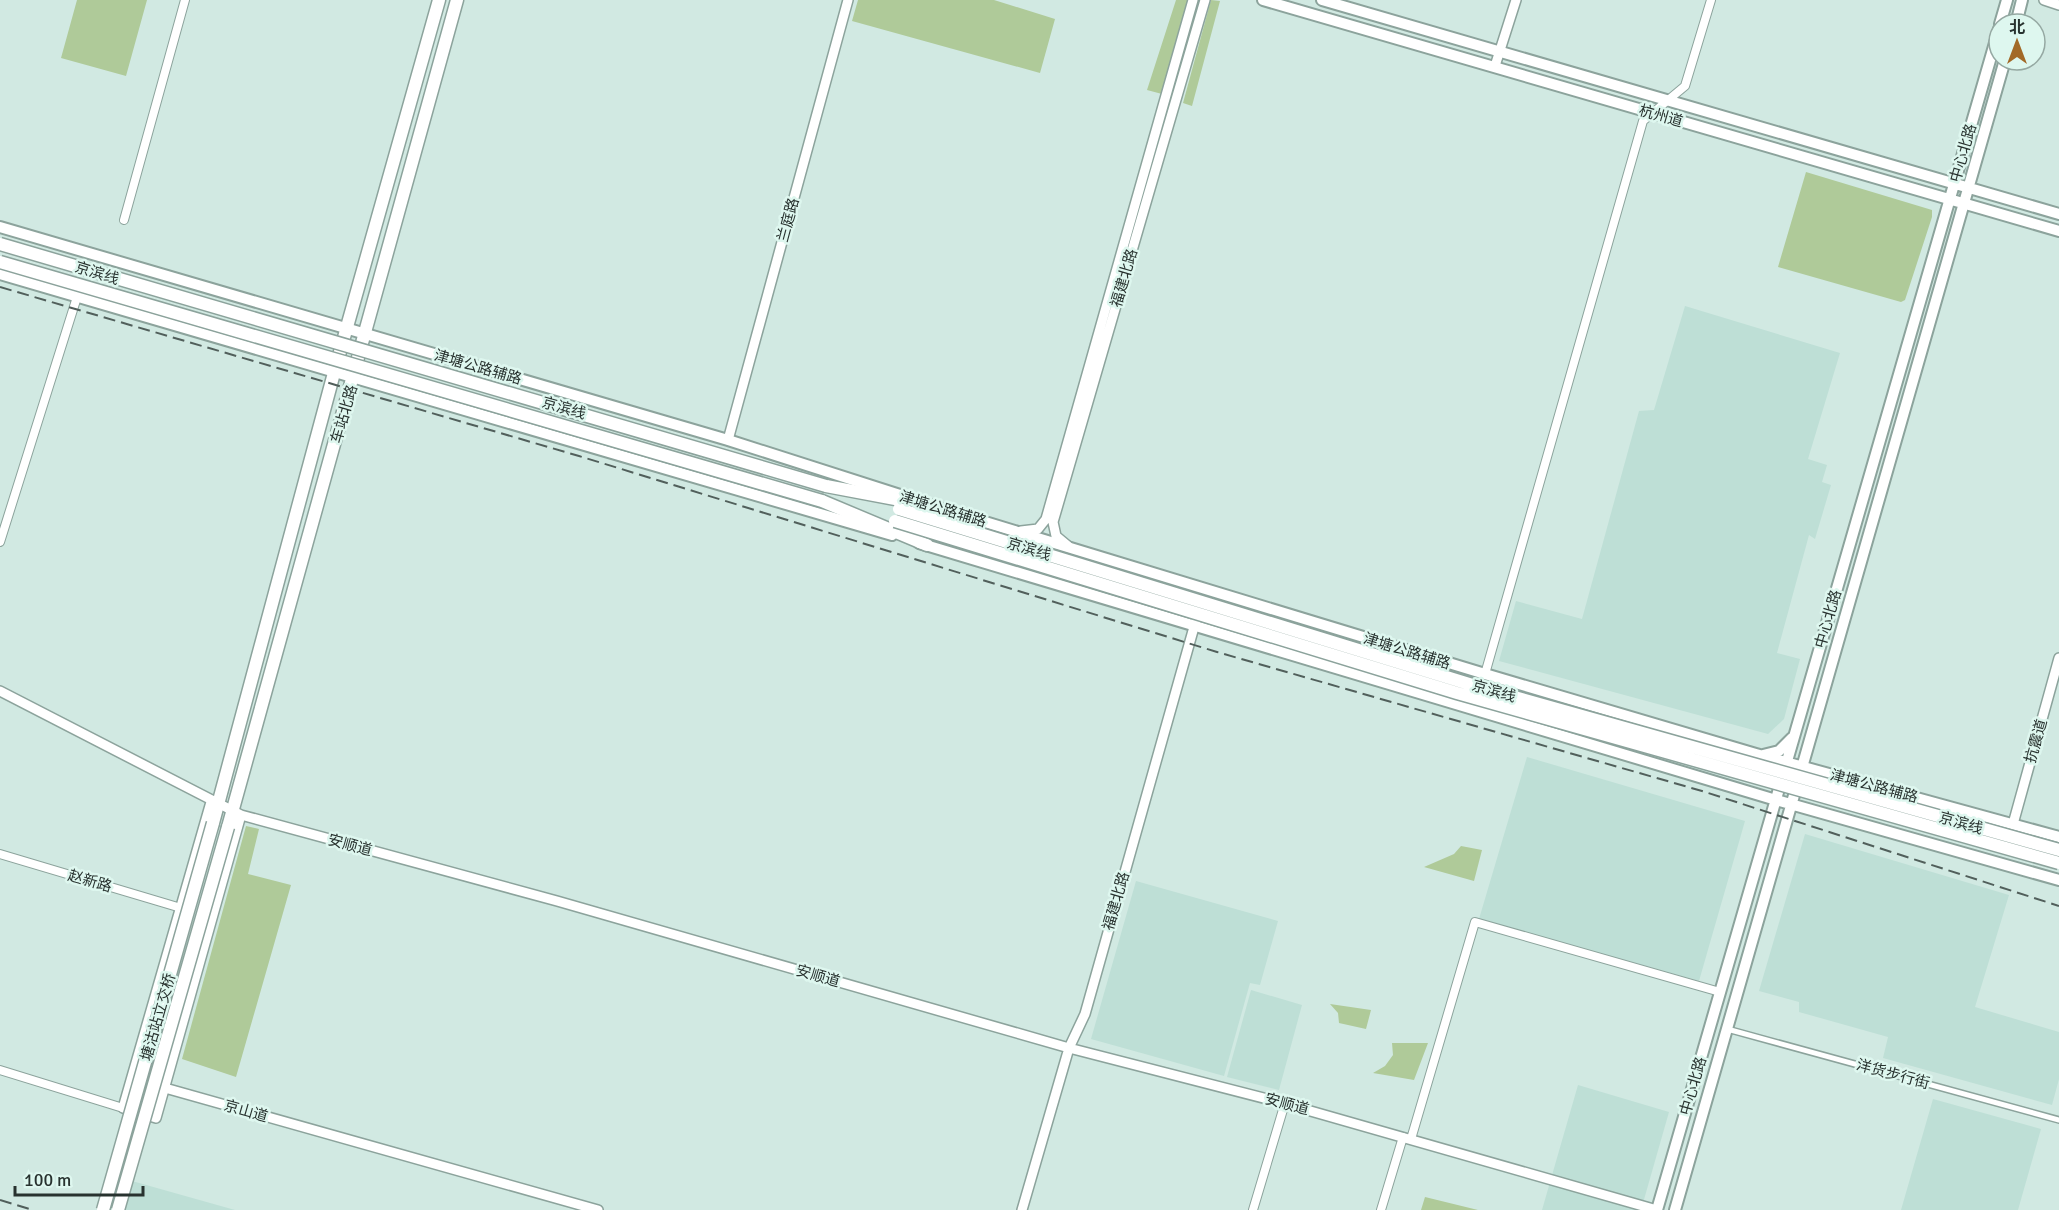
<svg xmlns="http://www.w3.org/2000/svg" width="2059" height="1210" font-family="Signika,'Noto Sans SC',sans-serif">
	<style>
		.built { fill: #bedfd6 }
		.green { fill: #afca99 }
		.lines { fill: none; stroke-linecap: round; stroke-linejoin: round }
		.pedestrian-casing { stroke: #8ca39c; stroke-width: 8 }
		.minor-casing { stroke: #8ca39c; stroke-width: 10 }
		.tertiary-casing { stroke: #8ca39c; stroke-width: 12 }
		.secondary-casing { stroke: #8ca39c; stroke-width: 14 }
		.primary-casing { stroke: #8ca39c; stroke-width: 15 }
		.trunk-casing { stroke: #8ca39c; stroke-width: 15 }
		.pedestrian { stroke: #fff; stroke-width: 5 }
		.minor { stroke: #fff; stroke-width: 8 }
		.tertiary { stroke: #fff; stroke-width: 9 }
		.secondary { stroke: #fff; stroke-width: 10 }
		.primary { stroke: #fff; stroke-width: 12 }
		.trunk { stroke: #fff; stroke-width: 12 }
		.rail { stroke: #515f5b; stroke-width: 2; stroke-dasharray: 12 6; stroke-linecap: butt }
		.primary-bridge-casing { stroke: #8ca39c; stroke-width: 15; stroke-linecap: butt }
		.trunk-bridge-casing { stroke: #8ca39c; stroke-width: 15; stroke-linecap: butt }
		.primary-bridge { stroke: #fff; stroke-width: 12 }
		.trunk-bridge { stroke: #fff; stroke-width: 12 }
		.labels { text-anchor: middle; stroke-width: 5; stroke-linejoin: round; paint-order: stroke }
		.street-label { font-size: 15px; fill: #28322f; stroke: #def7ef }
	</style>
	<rect width="100%" height="100%" fill="#d1e9e2"/>
	<path class="built" d="M1685,306L1840,353L1808,459L1827,465L1822,482L1831,485L1815,539L1809,535L1777,653L1800,659L1784,719L1768,734L1499,661L1516,601L1582,619L1639,411L1654,410Z
		M1527,757L1745,821L1699,981L1479,919Z
		M1805,834L2009,895L1975,1007L2059,1032V1079L2052,1105L1883,1058L1888,1037L1799,1012V1002L1759,991Z
		M1136,881L1278,921L1260,985L1250,983L1224,1076L1091,1039Z
		M1251,990L1302,1005L1279,1090L1227,1077Z
		M1578,1085L1669,1112L1641,1210H1542Z
		M1933,1099L2041,1129L2018,1210H1901Z
		M132,1181L235,1210H124Z"/>
	<path class="green" d="M77,0H147L126,76L61,58Z
		M858,0H994L1055,19L1040,73L852,21Z
		M1176,0H1189L1162,94L1147,90Z
		M1211,0L1220,1L1192,106L1183,103Z
		M1806,172L1932,210V217L1905,300L1901,302L1778,267Z
		M246,826L259,829L248,874L291,885L236,1077L182,1059Z
		M1461,846L1482,850L1474,881L1424,867L1454,854Z
		M1330,1004L1371,1010L1366,1029L1339,1023L1338,1013Z
		M1392,1043H1428L1414,1080L1373,1073L1385,1066L1393,1055Z
		M1425,1197L1478,1210H1421Z"/>
	<g class="lines">
		<g class="pedestrian-casing">
			<path id="pedestrian" d="M1727,1029L2059,1120"/>
		</g>
		<g class="minor-casing">
			<path id="minor" d="M124,220L185,0
				M0,542L77,297
				M1485,674L1643,121L1685,86L1711,0
				M0,854L181,908
				M0,1070L123,1108
				M1411,1139L1475,922L1720,992
				M1253,1210L1285,1103
				M1381,1210L1403,1137"/>
		</g>
		<g class="tertiary-casing">
			<path id="tertiary" d="M2044,0L2059,5
				M1495,66L1516,0
				M728,440L848,0
				M1021,531L1038,529L1046,519L1193,0
				M1068,546L1056,536L1053,522L1205,0
				M0,691L241,815L557,901L1069,1048L1279,1102L1657,1210
				M211,802L123,1108L156,1118L241,815
				M2013,824L2059,658
				M165,1088L598,1210
				M1022,1210L1069,1048L1085,1014L1196,620"/>
		</g>
		<g class="secondary-casing">
			<path id="secondary" d="M1263,0L2059,231
				M1322,0L2059,214
				M2000,24L2007,0
				M2016,24L2022,0
				M0,227L728,440L900,495
				M0,274L892,535
				M926,504L1485,674L1756,754L2059,837
				M919,543L1776,800L2059,880
				M1763,755L1779,751L1792,738
				M1657,1210L1999,29
				M1675,1210L2005,60"/>
		</g>
		<g class="primary-casing">
			<path id="primary" d="M213,823L334,373L439,0
				M228,827L457,0"/>
		</g>
		<g class="trunk-casing">
			<path id="trunk" d="M826,486L932,506
				M822,501L927,545"/>
		</g>
		<use href="#pedestrian" class="pedestrian"/>
		<use href="#minor" class="minor"/>
		<use href="#tertiary" class="tertiary"/>
		<use href="#secondary" class="secondary"/>
		<use href="#primary" class="primary"/>
		<use href="#trunk" class="trunk"/>
		<path class="rail" d="M0,287L579,456L1217,652L1702,791L2059,906
			M0,1200L33,1210"/>
		<g class="primary-bridge-casing">
			<path id="primary-bridge" d="M103,1210L213,823
				M118,1210L228,827"/>
		</g>
		<g class="trunk-bridge-casing">
			<path id="trunk-bridge" d="M0,244L826,486
				M0,262L822,501
				M899,509L1479,687L2059,850
				M895,521L1457,693L2059,863"/>
		</g>
		<use href="#primary-bridge" class="primary-bridge"/>
		<use href="#trunk-bridge" class="trunk-bridge"/>
	</g>
	<g class="labels">
		<g class="street-label">
			<text transform="translate(1661 116) rotate(16)" y="5">杭州道</text>
			<text transform="translate(1963 153) rotate(-74)" y="5">中心北路</text>
			<text transform="translate(788 220) rotate(-75)" y="5">兰庭路</text>
			<text transform="translate(97 273) rotate(17)" y="5">京滨线</text>
			<text transform="translate(1124 278) rotate(-74)" y="5">福建北路</text>
			<text transform="translate(478 367) rotate(16)" y="5">津塘公路辅路</text>
			<text transform="translate(564 408) rotate(16)" y="5">京滨线</text>
			<text transform="translate(344 414) rotate(-74)" y="5">车站北路</text>
			<text transform="translate(943 509) rotate(17)" y="5">津塘公路辅路</text>
			<text transform="translate(1029 549) rotate(17)" y="5">京滨线</text>
			<text transform="translate(1828 619) rotate(-74)" y="5">中心北路</text>
			<text transform="translate(1407 651) rotate(17)" y="5">津塘公路辅路</text>
			<text transform="translate(1494 691) rotate(16)" y="5">京滨线</text>
			<text transform="translate(2036 741) rotate(-74)" y="5">抗震道</text>
			<text transform="translate(1874 786) rotate(15)" y="5">津塘公路辅路</text>
			<text transform="translate(1961 823) rotate(16)" y="5">京滨线</text>
			<text transform="translate(350 845) rotate(15)" y="5">安顺道</text>
			<text transform="translate(90 881) rotate(16)" y="5">赵新路</text>
			<text transform="translate(1116 901) rotate(-74)" y="5">福建北路</text>
			<text transform="translate(818 976) rotate(16)" y="5">安顺道</text>
			<text transform="translate(158 1017) rotate(-74)" y="5">塘沽站立交桥</text>
			<text transform="translate(1893 1074) rotate(15)" y="5">洋货步行街</text>
			<text transform="translate(1693 1086) rotate(-74)" y="5">中心北路</text>
			<text transform="translate(1287 1104) rotate(15)" y="5">安顺道</text>
			<text transform="translate(246 1111) rotate(16)" y="5">京山道</text>
		</g>
	</g>
	<g transform="translate(2017 42)"><circle r="28" fill="#def7ef" stroke="#95a8a2" stroke-width="1.5"/>
	<path d="M0-4.5L10 22L0 15L-10 22Z" fill="#a26927"/>
	<text y="-9" font-size="16" font-weight="bold" text-anchor="middle" fill="#28322f">北</text>
	</g>
	<path d="M15 1186v9h128v-9" fill="none" stroke="#28322f" stroke-width="3"/>
	<text x="24" y="1186" font-size="18" fill="#28322f" stroke="#def7ef" stroke-width="4.5" paint-order="stroke">100 m</text>
</svg>
